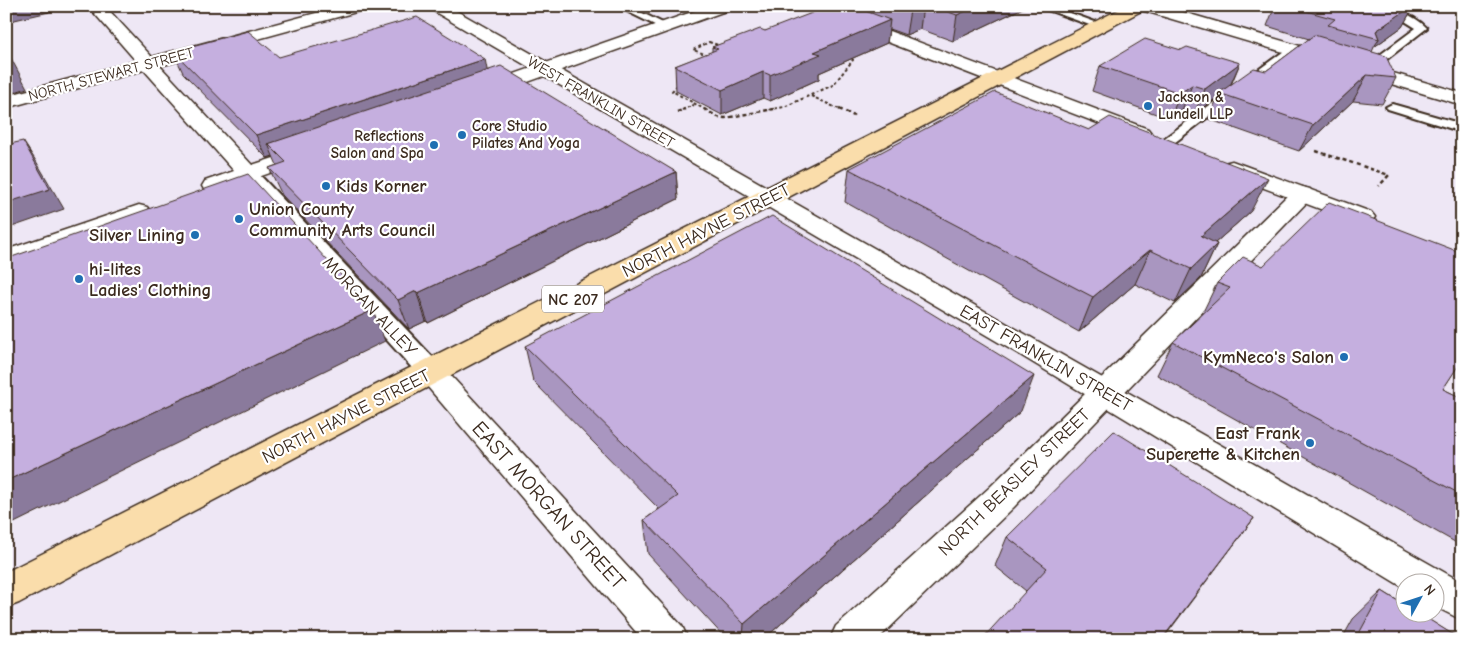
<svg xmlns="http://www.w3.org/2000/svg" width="1468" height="645" font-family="'Comic Neue',sans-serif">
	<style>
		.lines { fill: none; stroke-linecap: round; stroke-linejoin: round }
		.service-casing { stroke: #3b2a1e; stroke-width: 4 }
		.pedestrian-casing { stroke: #3b2a1e; stroke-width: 4 }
		.minor-casing { stroke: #3b2a1e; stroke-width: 3 }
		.secondary-casing { stroke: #3b2a1e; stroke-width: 3 }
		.primary-casing { stroke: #3b2a1e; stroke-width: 3 }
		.path-far1 { stroke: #3b2a1e; stroke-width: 2; stroke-dasharray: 3 2.5; stroke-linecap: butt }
		.path { stroke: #3b2a1e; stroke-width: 2.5; stroke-dasharray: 4 3; stroke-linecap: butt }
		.service { fill: #fff; fill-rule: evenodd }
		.pedestrian { fill: #fff; fill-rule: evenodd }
		.minor { fill: #fff; fill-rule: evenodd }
		.secondary { fill: #fff; fill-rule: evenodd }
		.primary { fill: #faddab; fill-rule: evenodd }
		.wall { fill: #a996c0; stroke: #3b2a1e }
		.shaded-wall { fill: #8a7a9c; stroke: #3b2a1e }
		.building { fill: #c5afdf; stroke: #3b2a1e }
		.poi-dot { fill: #1f6fb2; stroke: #fff; stroke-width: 2 }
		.labels { text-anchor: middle; stroke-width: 4.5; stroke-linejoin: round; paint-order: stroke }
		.far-street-label { font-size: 15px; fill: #3b2a1e; stroke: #fff }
		.far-poi-label { font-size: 15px; font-weight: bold; fill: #3b2a1e; stroke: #fff; text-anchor: start }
		.shield { fill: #fff; stroke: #766a62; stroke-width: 1 }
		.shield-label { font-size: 16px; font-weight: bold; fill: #3b2a1e }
		.poi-label { font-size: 18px; font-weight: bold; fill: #3b2a1e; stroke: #fff; text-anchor: start }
		.street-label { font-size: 18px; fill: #3b2a1e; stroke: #fff }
		.near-street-label { font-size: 21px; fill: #3b2a1e; stroke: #fff }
	</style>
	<rect width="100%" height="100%" fill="#eee7f5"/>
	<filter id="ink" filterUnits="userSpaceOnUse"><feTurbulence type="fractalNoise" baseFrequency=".02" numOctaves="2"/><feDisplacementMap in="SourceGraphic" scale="10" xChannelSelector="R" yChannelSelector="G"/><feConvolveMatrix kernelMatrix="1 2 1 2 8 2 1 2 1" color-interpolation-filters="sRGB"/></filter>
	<g filter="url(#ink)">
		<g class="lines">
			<g class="service-casing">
				<path id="service" d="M616,6H628L671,27L669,29H663Z
					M1037,6H1051L1106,26L1101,29L1098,28Z
					M1362,6C1384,6 1411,11 1427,28L1373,70H1365L1364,68L1365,66L1416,28L1400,18Z
					M1291,46L1295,47V51L1170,146H1162L1160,143L1162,140Z
					M1392,104L1462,124V132L1388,109L1386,107Z"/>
			</g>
			<g class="pedestrian-casing">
				<path id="pedestrian" d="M248,168L255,170L440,365L444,372L440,379L431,382L422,379L241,178L238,174L241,170Z"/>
			</g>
			<g class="minor-casing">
				<path id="minor" d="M88,6H105L152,57L342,6H369L367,9L160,66L252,165L311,146L318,148L322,152L318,156L213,193L205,191L202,186L205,181L234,171L144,70L6,108V96L136,61Z
					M709,6H733L731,9L494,94L487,96L480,94L478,90L480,86Z
					M1136,6H1162L1462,93V105L1138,9Z
					M1302,187L1310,189L1313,194L1310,199L1014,507L878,639H830L836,626L990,487L1294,189Z
					M139,205L147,207L151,212L147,217L6,267V250Z
					M431,362L441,365L682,626L688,639H642L421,379L416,372L421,365Z"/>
			</g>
			<g class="secondary-casing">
				<path id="secondary" d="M428,6H448L1449,575L1462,582V620L1436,607V582H1406V589L1022,356L430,9Z
					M800,6H823L1148,129L1151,133L1148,137L1141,139L1134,137L802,9Z
					M1232,161L1371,212L1375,217L1371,222L1363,224L1355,222L1224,173L1221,168L1224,163Z"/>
			</g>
			<g class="primary-casing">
				<path id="primary" d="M1126,6H1147L1145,9L19,603L6,608V572Z"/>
			</g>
			<path class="path-far1" d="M709,42L724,47L726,50L711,56L693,50Z
				M811,96L841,110
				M682,110L694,105
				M706,110L672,91L683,78L713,59L768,44L802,39L853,60L833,85L784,107L767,110"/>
			<path class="path" d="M704,109L718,117L725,118L774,109
				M839,109L854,116
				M677,112L685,109
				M1316,151L1389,175L1379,186"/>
			<use href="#service" class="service"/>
			<use href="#pedestrian" class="pedestrian"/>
			<use href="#minor" class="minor"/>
			<use href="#secondary" class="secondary"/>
			<use href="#primary" class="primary"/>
		</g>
		<path class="wall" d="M862,6H1027L953,41L920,29L906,35L889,29L887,43L819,73V79L770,101L763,98L722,115L676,91L675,66L712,52V47L765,31L861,10Z
			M1275,6H1414L1402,27L1374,47L1372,52L1396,78L1382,104L1353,101L1299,151L1208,119L1218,97L1194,114L1182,110L1170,119L1092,91L1100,66L1181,50L1240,63L1231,85L1266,71L1309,39L1267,26Z
			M173,51L487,70L676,172L678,199L428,323L426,321L409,329L282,195L269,168L277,165L273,156L267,158L183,73Z
			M849,169L1251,211L1215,243L1217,244L1201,278L1175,303L1135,284L1079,332L845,202Z
			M1462,253V361H1461L1443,389L1462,398V546L1157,375L1173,342L1201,316L1217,283L1263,266Z
			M525,346L1021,411L764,639H726L648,554L644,520L659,509L533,381Z
			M1254,518L1232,547L1026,591L995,566L1007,537Z
			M1382,591L1460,639H1342L1353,619Z"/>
		<path class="shaded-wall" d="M6,6H46L49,12L6,22Z
			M918,6H923L920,29L906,35L910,10Z
			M977,6H1027L953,41L957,15Z
			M1412,6H1414L1402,27L1374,47L1379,39L1376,31Z
			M890,20L887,43L819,73V79L770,101V75L814,52Z
			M6,49L27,88L6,95Z
			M485,59L489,80L268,144L273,156L267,158L256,135Z
			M1240,63L1229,88L1219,93L1218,97L1194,114L1205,89Z
			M763,72V98L722,115V90Z
			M1367,75L1353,101L1299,151L1313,125Z
			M1192,85L1182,110L1170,119L1180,93Z
			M23,141L36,161L64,209L6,229V203Z
			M676,172L678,199L428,323L418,293Z
			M1268,178L1251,211L1188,267L1201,236Z
			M1217,244L1201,278L1175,303L1191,269Z
			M1150,250L1135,284L1079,332L1093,297Z
			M416,291L426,321L409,329L398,300Z
			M373,310L385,341L6,527V481Z
			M1034,376L1021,411L764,639H743L744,624Z
			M1254,518L1163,639H1162Z"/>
		<path class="building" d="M830,6H852L890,20L814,52L821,54L770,75L763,72L722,90L675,66L718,49L712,47L760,29L765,31Z
			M900,6H918L910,10Z
			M932,6H977L957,15Z
			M1288,6H1412L1376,31L1379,39L1328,25L1335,19Z
			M417,17L485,59L256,135L173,51L248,31L279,57Z
			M1314,35L1386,56L1396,78L1367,75L1313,125L1219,93L1254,68L1266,71Z
			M1145,39L1181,50L1187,47L1240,63L1205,89L1192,85L1180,93L1100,66Z
			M6,53L12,63L6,65Z
			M501,66L676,172L418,293L416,291L398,300L269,168L286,162L268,144Z
			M995,92L1089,130L1110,117L1268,178L1201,236L1217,244L1191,269L1150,250L1093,297L849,169Z
			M23,141L50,189L6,203V145Z
			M248,174L373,310L6,481V259Z
			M1329,202L1462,253V360L1443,389L1462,398V495L1173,342L1230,288L1217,283L1243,257L1263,266Z
			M772,216L1034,376L744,624L644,520L678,496L525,346Z
			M1114,431L1254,518L1162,639H982L1047,568L1007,537Z
			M1382,591L1406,606V612H1417L1460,639H1356Z"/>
	</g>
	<g class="poi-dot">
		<circle cx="1148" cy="106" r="5"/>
		<circle cx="462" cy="135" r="5"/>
		<circle cx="434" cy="145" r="5"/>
		<circle cx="326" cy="186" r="5"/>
		<circle cx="239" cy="219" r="5"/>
		<circle cx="195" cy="235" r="5"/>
		<circle cx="79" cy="279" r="5"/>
		<circle cx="1344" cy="357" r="5"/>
		<circle cx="1310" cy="443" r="5"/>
	</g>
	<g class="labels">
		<g class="far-street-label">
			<text transform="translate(111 74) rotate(-15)" y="5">NORTH STEWART STREET</text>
			<text transform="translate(601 102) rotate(30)" y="5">WEST FRANKLIN STREET</text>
		</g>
		<g class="far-poi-label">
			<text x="1158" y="102">Jackson &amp;<tspan x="1158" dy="17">Lundell LLP</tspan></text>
			<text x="472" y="131">Core Studio<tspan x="472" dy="17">Pilates And Yoga</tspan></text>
			<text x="424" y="141" text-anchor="end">Reflections<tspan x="424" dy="17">Salon and Spa</tspan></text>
		</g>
		<rect class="shield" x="542" y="285.5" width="62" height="27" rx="4"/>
		<g class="shield-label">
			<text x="573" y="305">NC 207</text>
		</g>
		<g class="poi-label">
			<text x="336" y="192">Kids Korner</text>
			<text x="249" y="215">Union County<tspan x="249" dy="21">Community Arts Council</tspan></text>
			<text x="185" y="241" text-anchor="end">Silver Lining</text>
			<text x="89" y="275">hi-lites<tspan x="89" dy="21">Ladies' Clothing</tspan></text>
			<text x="1334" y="363" text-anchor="end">KymNeco's Salon</text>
			<text x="1300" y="439" text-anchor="end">East Frank<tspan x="1300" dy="21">Superette &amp; Kitchen</tspan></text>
		</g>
		<g class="street-label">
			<text transform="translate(706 230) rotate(-27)" y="6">NORTH HAYNE STREET</text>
			<text transform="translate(370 306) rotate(47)" y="6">MORGAN ALLEY</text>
			<text transform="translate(1046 358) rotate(30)" y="6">EAST FRANKLIN STREET</text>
			<text transform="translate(346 416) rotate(-27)" y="6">NORTH HAYNE STREET</text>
			<text transform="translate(1014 482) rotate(-44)" y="6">NORTH BEASLEY STREET</text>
		</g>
		<g class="near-street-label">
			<text transform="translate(549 505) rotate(48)" y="7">EAST MORGAN STREET</text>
		</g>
	</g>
	<rect width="1468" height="645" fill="none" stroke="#fff" stroke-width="25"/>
	<rect x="12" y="12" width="1443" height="620" fill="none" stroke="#3b2a1e" stroke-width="2" filter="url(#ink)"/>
	<g transform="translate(1420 598) rotate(50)"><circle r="24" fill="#ffffff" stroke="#b1aaa5"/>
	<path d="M0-4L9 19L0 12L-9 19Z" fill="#1f6fb2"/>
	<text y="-8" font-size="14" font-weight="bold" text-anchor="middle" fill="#3b2a1e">N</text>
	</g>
</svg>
